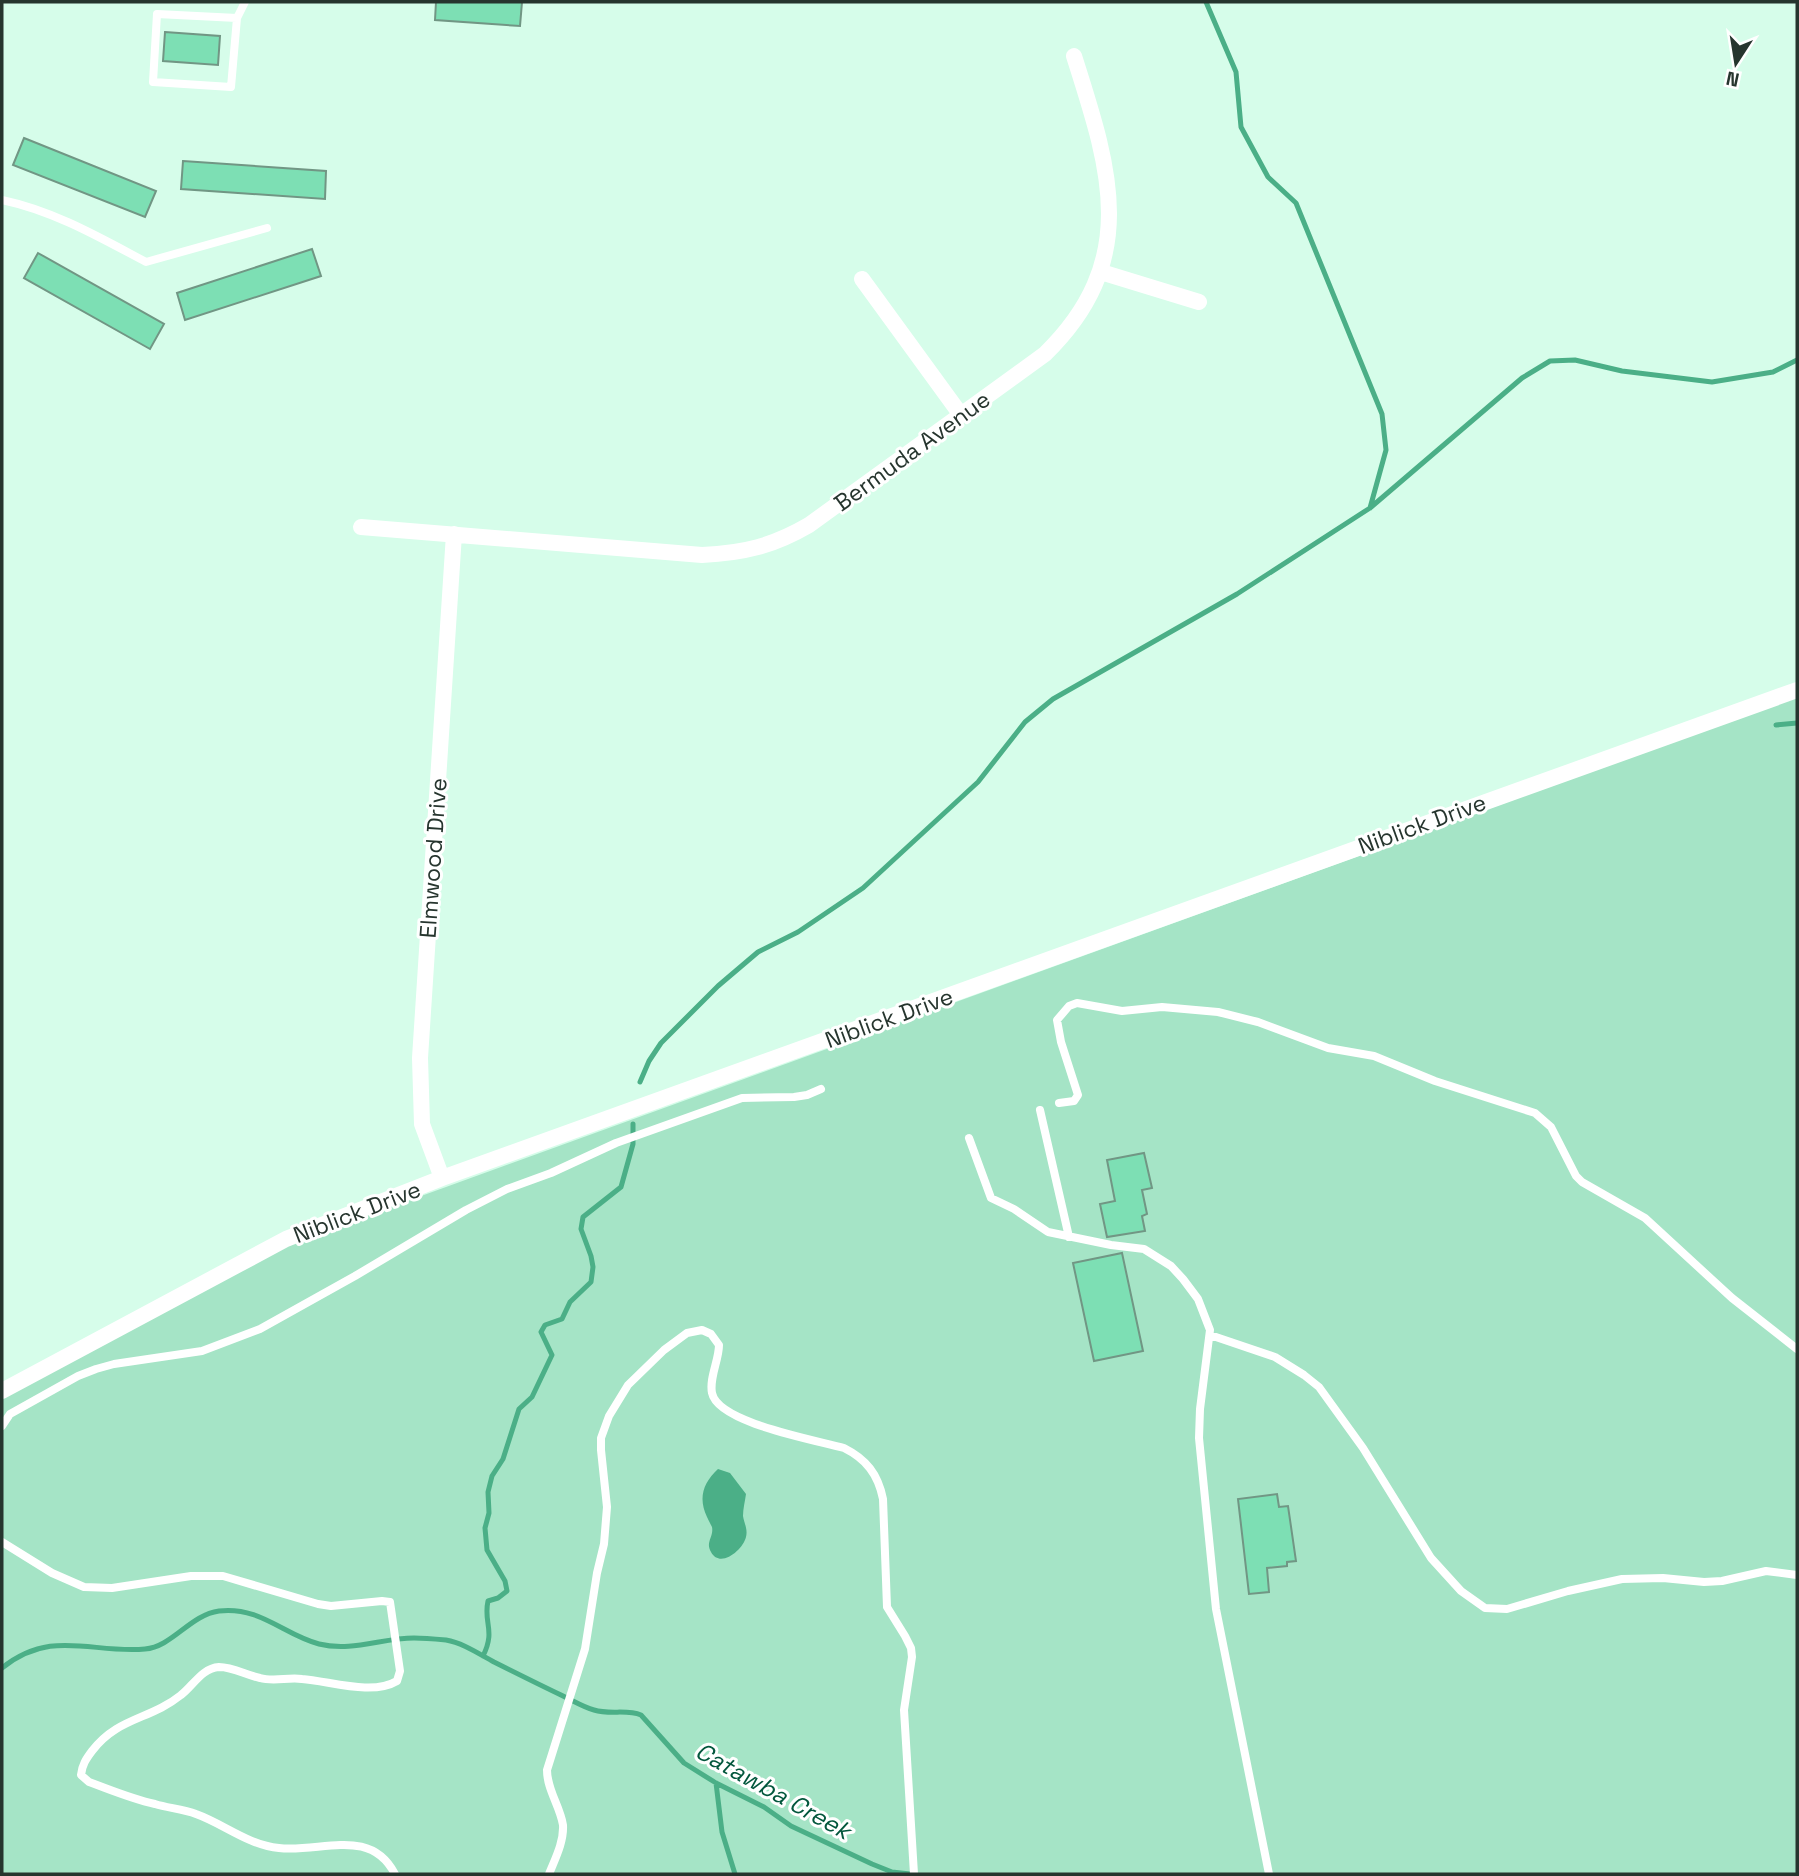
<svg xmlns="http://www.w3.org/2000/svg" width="1799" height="1876" font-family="'Space Grotesk',sans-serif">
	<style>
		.green { fill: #a5e4c6 }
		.water { fill: #4baf87 }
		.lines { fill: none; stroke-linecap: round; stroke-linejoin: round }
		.stream { stroke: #4baf87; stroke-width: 5 }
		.building { fill: #7ddfb4; stroke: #719684; stroke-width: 2 }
		.service { stroke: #fff; stroke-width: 8 }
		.minor { stroke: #fff; stroke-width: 16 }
		.labels { text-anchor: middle; stroke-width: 6; stroke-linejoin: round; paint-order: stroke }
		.street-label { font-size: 23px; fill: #26352e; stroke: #fff }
		.water-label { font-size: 24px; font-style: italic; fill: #03573d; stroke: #fff }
	</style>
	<rect width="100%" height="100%" fill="#d6fdea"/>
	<path class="green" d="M1797,697V1874H2V1385L289,1244Z"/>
	<path class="water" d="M718,1469L730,1473L746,1494C745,1501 743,1509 743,1516C744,1523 748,1529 746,1537C743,1550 720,1569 711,1552C705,1542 714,1537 712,1527C711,1525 708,1519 707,1517C698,1498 703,1483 718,1469Z"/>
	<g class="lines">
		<path class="stream" d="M1206,2L1236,72L1241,127L1268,177L1296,203L1382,414L1386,450L1370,508
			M1776,725L1797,723
			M640,1082L649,1061L661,1043L718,986L758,952L798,932L863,888L978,782L1025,722L1053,699L1237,594L1370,508L1522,378L1550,361L1575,360L1622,371L1712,382L1773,372L1797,360
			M483,1656C496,1630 483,1623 488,1601L498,1598L507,1591L505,1581L487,1550L485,1528L489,1513L488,1492L492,1476L503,1459L519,1409L532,1397L552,1355L541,1332L545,1325L562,1319L570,1302L591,1282L593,1267L591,1256L581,1229L583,1217L621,1187L633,1144V1124
			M2,1668C52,1628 92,1654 145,1649C172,1647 190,1615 219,1611C260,1606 284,1635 319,1644C352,1652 382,1638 414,1638C424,1638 435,1639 446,1640C463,1643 479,1654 494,1662C516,1673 538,1684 561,1695C572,1700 583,1707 594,1710C610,1715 627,1709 641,1715L684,1763L716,1783L764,1807L791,1826L872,1864L892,1872L910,1874
			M716,1783L722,1832L735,1874"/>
	</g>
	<path class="building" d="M436,2H522L520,26L435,20Z
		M165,32L220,36L218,65L163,61Z
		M24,138L156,191L145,217L13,165Z
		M183,161L326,171L325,199L181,189Z
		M312,249L321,276L185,320L177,293Z
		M38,253L164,324L150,349L24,278Z
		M1144,1153L1152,1188L1142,1190L1147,1214L1142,1216L1145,1231L1107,1237L1100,1204L1115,1201L1107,1160Z
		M1122,1253L1143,1351L1094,1361L1073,1263Z
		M1277,1494L1279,1507L1288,1506L1296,1561L1287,1562V1566L1267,1568L1269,1592L1249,1594L1238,1499Z"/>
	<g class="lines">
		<path class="service" d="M237,18L157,14L153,82L231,87L237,18L245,2
			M2,200C54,211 99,237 146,262L267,228
			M1059,1103L1074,1101L1078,1095L1061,1042L1057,1020L1069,1006L1077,1003L1122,1011L1162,1007L1218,1012L1258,1022L1328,1048L1374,1056L1435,1081L1535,1113L1551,1127L1576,1176L1582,1182L1645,1218L1732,1298L1797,1349
			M1040,1110L1069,1237
			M969,1138L991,1198L1014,1209L1048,1232L1111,1245L1144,1249L1171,1266L1183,1279L1198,1299L1210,1330L1200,1409L1199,1438L1216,1609L1269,1874
			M1210,1335L1275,1357L1304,1375L1319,1387L1363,1448L1431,1558L1461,1591L1485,1608L1507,1609L1568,1591L1622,1579L1663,1578L1704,1582L1722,1581L1766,1571L1797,1575
			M2,1426L10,1414L78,1376L96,1369L114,1364L202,1351L260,1329L355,1276L466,1210L507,1189L551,1173L616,1143L742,1098L794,1097L807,1095L821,1089
			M2,1542L52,1573L84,1587L112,1588L191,1576H223L318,1604L331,1606L382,1601L390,1602L400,1671L397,1681C372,1696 330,1681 302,1679C288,1677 274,1682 260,1678C246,1675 233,1667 219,1667C202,1668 193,1686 181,1695C150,1720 118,1717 92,1751C86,1759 82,1765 81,1775L89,1782C111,1790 132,1799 155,1804C168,1808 183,1809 196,1814C224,1824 248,1845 279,1848C321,1853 370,1826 395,1874
			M549,1874C555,1859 564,1842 563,1825C560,1806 547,1790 547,1770L585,1649L597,1573L604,1544L607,1507L601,1450V1438L609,1416L628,1385L664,1350L687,1333L702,1330L711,1334L719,1345C719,1360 709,1378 712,1393C718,1423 816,1440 844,1448C866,1459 878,1474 883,1499L887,1607L905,1636L911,1648L912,1657L904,1710L914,1874"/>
		<path class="minor" d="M1101,272L1199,302
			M862,279L961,415
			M361,527L702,555C744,553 773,546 809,525L1045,354C1141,260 1110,169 1074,56
			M442,1178L422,1124L420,1058L454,534
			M2,1391L286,1239L442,1178L1797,690"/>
	</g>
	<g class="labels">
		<g class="street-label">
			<text transform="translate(912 451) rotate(-36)" y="8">Bermuda Avenue</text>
			<text transform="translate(1422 824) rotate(-20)" y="8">Niblick Drive</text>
			<text transform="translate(433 858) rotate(-86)" y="8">Elmwood Drive</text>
			<text transform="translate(889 1018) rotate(-20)" y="8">Niblick Drive</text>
			<text transform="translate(357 1212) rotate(-21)" y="8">Niblick Drive</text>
		</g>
		<g class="water-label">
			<text transform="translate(773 1791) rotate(29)" y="8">Catawba Creek</text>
		</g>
	</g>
	<rect width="1799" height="1876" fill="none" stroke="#26352e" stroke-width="7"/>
	<g transform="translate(1736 63) rotate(192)" stroke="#ffffff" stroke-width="5" paint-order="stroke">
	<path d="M0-5L12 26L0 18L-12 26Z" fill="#26352e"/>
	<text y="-10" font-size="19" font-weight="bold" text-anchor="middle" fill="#26352e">N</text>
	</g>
</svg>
